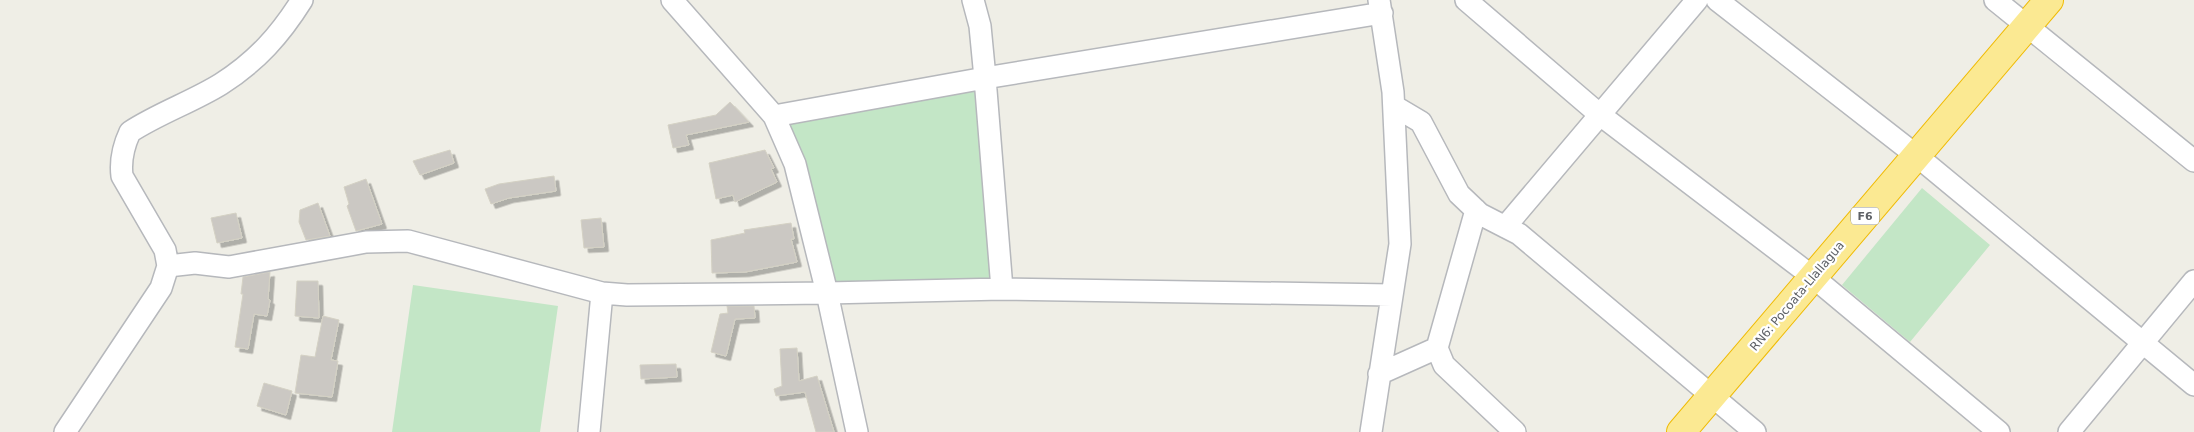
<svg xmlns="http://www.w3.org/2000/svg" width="2194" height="432" font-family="'DejaVu Sans',sans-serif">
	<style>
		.green { fill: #c3e6c6 }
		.building { fill: #cbc8c3; stroke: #d4d1c4; filter: url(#shadow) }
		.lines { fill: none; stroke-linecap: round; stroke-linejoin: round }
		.minor-casing { stroke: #b6b8bc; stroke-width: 24 }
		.highway-casing { stroke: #f0bb05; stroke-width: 30 }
		.minor { stroke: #fff; stroke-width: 21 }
		.highway { stroke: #fbe992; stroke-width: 28 }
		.labels { text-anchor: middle; stroke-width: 4.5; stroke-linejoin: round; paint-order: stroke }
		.shield { fill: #fff; stroke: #8e9094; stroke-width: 1 }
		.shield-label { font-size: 11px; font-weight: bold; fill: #5e6166 }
		.street-label { font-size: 12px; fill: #5e6166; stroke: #fff }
	</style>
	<defs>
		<filter id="shadow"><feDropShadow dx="4.5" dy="4.5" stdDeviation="0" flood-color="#0004"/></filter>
	</defs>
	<rect width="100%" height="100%" fill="#efeee6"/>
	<path class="green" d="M985,78L1002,289L827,293L774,116Z
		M1922,188L1990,245L1910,342L1842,285Z
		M413,285L558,306L540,432H392Z"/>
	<path class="building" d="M730,102L749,122L686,135L689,145L673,148L668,125L716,115Z
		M450,150L454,163L420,175L413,161Z
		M765,150L774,168L771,169L777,182L735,202L733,195L716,199L709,163Z
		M554,176L556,191L509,198L491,204L485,189L499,184Z
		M366,179L382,224L356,231L347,206L349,204L344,187Z
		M318,203L330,236L306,240L299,222L300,210Z
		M236,213L242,238L217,243L211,218Z
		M601,218L604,247L584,248L581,220Z
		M791,223L794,239H791L797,262L745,272L712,273L711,240L745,233L744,230Z
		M270,272L268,299L270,300L267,316L254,314L248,349L235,347L243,294H241L243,277Z
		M297,281H318L319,318L295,316Z
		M727,306H754L755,318L735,319L726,356L711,352L720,314L728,313Z
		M323,316L339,320L331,360L338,361L332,397L295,393L301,355L315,357Z
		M797,348L799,381L817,376L834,432H816L805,392L776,396L774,389L782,386L780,349Z
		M676,364L677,377L641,379L640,365Z
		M264,383L292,391L286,415L257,406Z"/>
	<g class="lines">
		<g class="minor-casing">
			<path id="minor" d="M672,0L774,116L795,164L827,293L857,432
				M973,0L980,26L985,78L1002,289
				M1466,0L1599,114L1813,277L1999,432
				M1717,0L1917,156L2194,385
				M1995,0L2194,161
				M1394,106L1421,122L1459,194L1480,214L1519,234L1755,432
				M774,116L985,78L1382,13
				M1476,210L1437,348L1444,365L1515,432
				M1505,227L1697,0
				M168,266L195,263L229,267L366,242L408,241L602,293L627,295L827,293L1002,289L1392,295
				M1379,374L1437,348
				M65,432L161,288L168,266L165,250L122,176C120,160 123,147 130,132C159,113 192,102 221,84C257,61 280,35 302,0
				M589,432L602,293
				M1371,432L1400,244L1393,92L1379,0
				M2069,432L2194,281"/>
		</g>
		<g class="highway-casing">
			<path id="highway" d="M1681,432L2049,0"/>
		</g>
		<use href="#minor" class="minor"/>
		<use href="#highway" class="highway"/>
	</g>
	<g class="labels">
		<rect class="shield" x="1851" y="207.5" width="28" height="17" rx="4"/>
		<g class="shield-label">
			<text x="1865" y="220">F6</text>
		</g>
		<g class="street-label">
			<text transform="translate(1797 296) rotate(-50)" y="4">RN6: Pocoata-Llallagua</text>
		</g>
	</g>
</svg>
